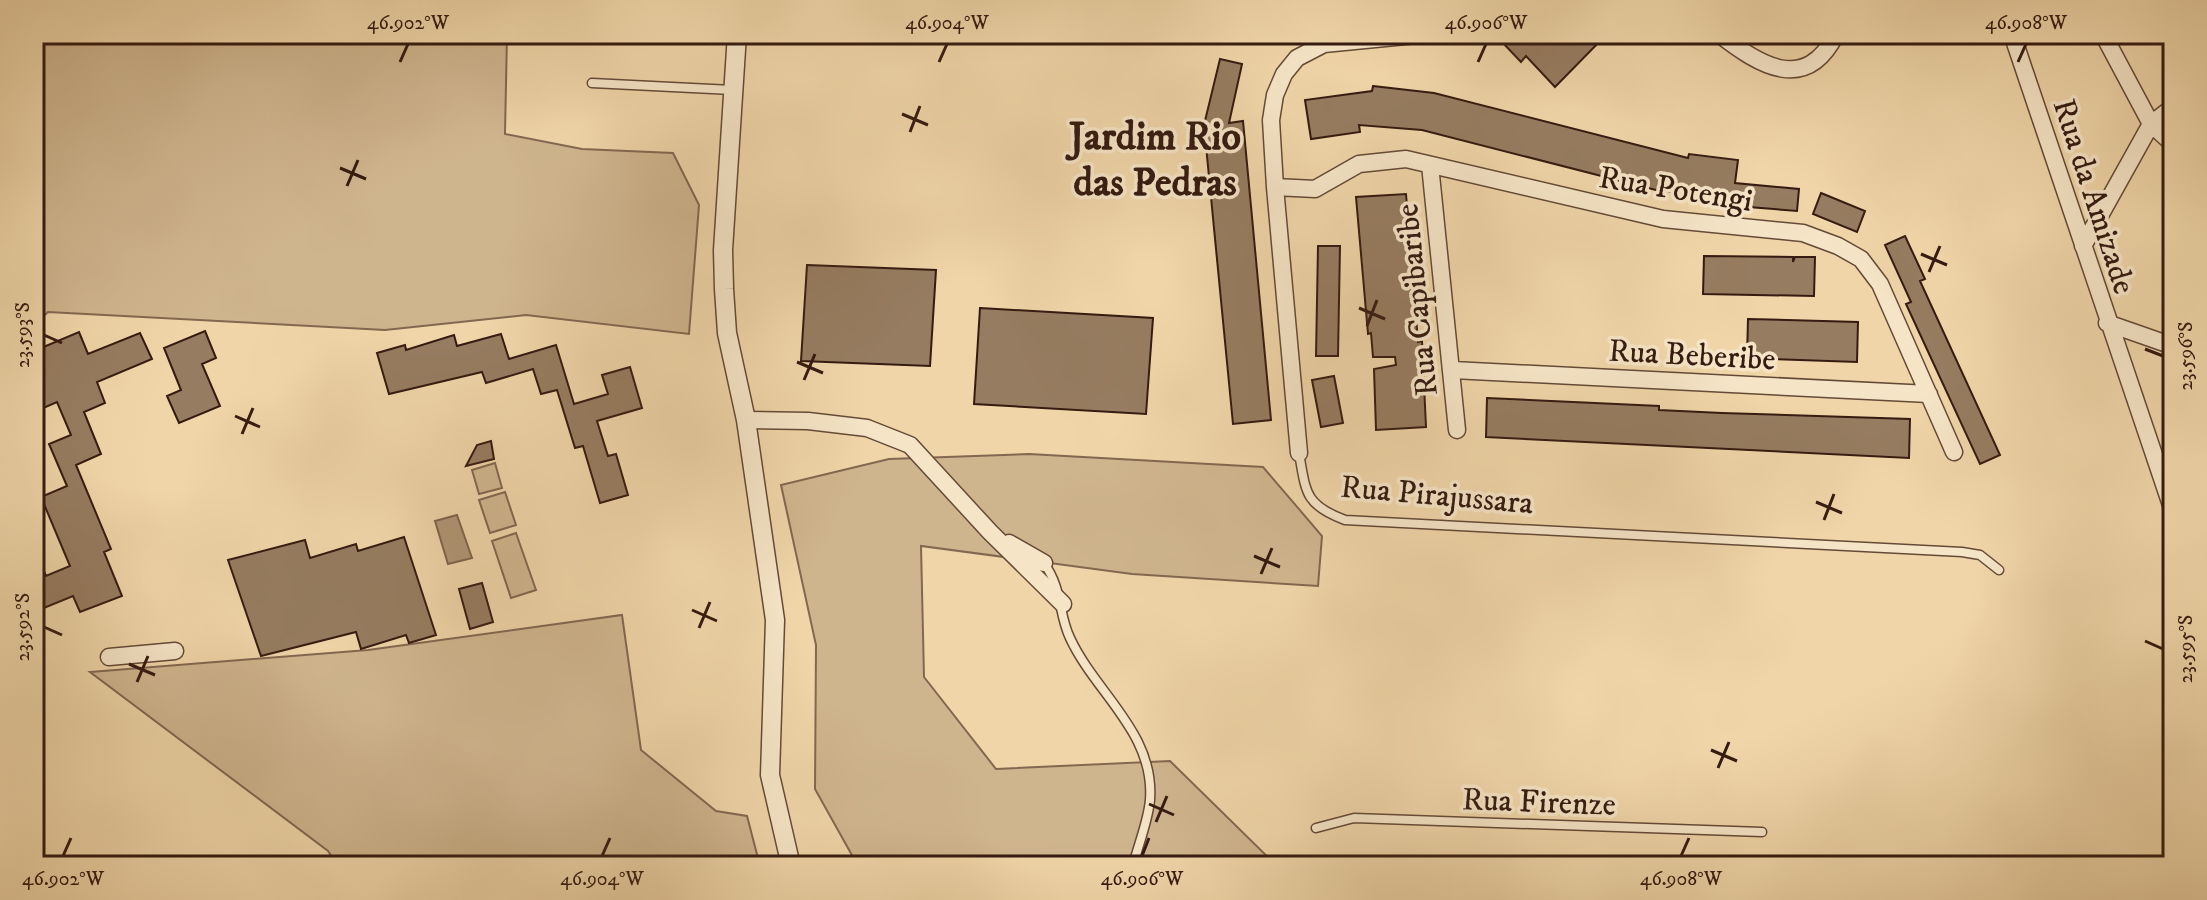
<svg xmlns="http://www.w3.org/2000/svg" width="2207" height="900" font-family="'IM FELL DW Pica',serif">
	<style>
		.green { fill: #cfb58e; stroke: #826850; stroke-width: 2 }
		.water { fill: #b09675; stroke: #7f654d; stroke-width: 2 }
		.building { fill: #967c60; stroke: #351b11; stroke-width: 2 }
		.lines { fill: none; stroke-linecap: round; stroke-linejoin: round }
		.service-casing { stroke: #644a37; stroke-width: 11 }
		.minor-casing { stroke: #644a37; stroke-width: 19 }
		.tertiary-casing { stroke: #644a37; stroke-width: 21 }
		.service { stroke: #f5e4c6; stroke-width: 8 }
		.minor { stroke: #f5e4c6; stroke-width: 16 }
		.tertiary { stroke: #f5e4c6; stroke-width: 18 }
		.ticks { fill: none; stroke: #351b11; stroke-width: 3 }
		.labels { text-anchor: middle; stroke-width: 7; stroke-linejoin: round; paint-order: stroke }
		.street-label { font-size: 32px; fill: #351b11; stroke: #f5e4c6 }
		.district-label { font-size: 40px; font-weight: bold; fill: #351b11; stroke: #f5e4c6 }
		.neatline { fill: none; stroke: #351b11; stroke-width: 3 }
		.ticks-label { font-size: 20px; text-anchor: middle; fill: #351b11 }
	</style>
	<rect width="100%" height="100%" fill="#efd5a8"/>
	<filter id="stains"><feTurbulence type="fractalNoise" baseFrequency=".0025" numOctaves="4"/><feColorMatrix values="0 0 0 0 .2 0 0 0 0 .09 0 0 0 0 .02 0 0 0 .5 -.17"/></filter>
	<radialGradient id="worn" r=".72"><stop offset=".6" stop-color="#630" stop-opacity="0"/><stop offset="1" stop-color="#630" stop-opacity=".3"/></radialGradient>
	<path class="green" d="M34,34H507L505,134L582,149L673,153L699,205L689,334L526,315L385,330L48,312L34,325Z
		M1029,454L1263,467L1322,536L1318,586L1132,574L921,546L924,677L996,769L1170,761L1277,866H858L815,789L816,645L781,485L889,459Z
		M495,463L502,488L479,494L472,470Z
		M505,492L516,525L490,533L479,500Z
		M516,533L536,590L511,598L492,541Z
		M622,615L641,750L716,811L747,816L760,866H338L328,851L90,672L368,650Z"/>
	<path class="water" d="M457,515L472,558L448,564L435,521Z"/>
	<path class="building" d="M1510,34H1607L1555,87L1526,56L1521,62L1502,42Z
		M1220,59L1242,64L1229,123L1243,121L1271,420L1233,424L1204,125Z
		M1373,86L1434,93L1688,158L1689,154L1738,160L1735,183L1799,189L1797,211L1749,207L1750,200L1656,190L1422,130L1359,125L1360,132L1311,139L1305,100L1372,91Z
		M1821,193L1865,211L1857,232L1813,214Z
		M1406,194L1418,342L1422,341L1426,427L1376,430L1374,369L1396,365L1395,357H1373L1371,333L1368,334L1356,197Z
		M1905,236L1925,279L1920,281L2000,455L1980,464L1906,304L1911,302L1885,245Z
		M1318,246H1340L1338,356H1316Z
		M1704,256L1793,257V262L1795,257H1815L1814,296L1703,294Z
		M807,265L936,270L930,366L801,361Z
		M980,308L1153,318L1146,414L974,404Z
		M1748,319L1858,322L1857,362L1747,358Z
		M205,331L216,358L202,364L220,406L179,423L167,396L181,390L164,348Z
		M79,332L88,354L140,333L152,359L97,382L105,403L84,412L101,454L76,465L111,549L104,552L122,596L80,612L73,596L34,612V548L46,576L70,566L41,497L67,486L49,444L71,435L57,402L34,412V351Z
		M501,334L509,359L556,345L574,404L608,394L602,375L630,367L642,408L597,421L608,456L616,454L628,495L600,503L583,446L575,448L557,390L541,394L533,369L486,383L482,372L389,394L377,353L405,345L406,350L454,335L457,346Z
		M1334,376L1343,423L1321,427L1312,380Z
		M1487,398L1659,406V410L1722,413L1910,419L1909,458L1486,437Z
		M491,441L494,459L466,466L477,445Z
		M404,537L436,635L409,643L406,635L361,649L356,632L261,656L228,560L305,540L310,558L356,544L358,551Z
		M482,583L493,622L470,629L459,589Z"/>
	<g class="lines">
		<g class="service-casing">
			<path id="service" d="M592,83L732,90
				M1299,453C1306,493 1305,505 1345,520L1962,552L1980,555L1999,570
				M1044,563C1063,590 1058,613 1070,638C1096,694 1155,733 1150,800C1148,822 1138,845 1133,866
				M1316,828L1354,818L1762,832"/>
		</g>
		<g class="minor-casing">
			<path id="minor" d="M1719,34C1760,66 1806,94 1836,34
				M2012,34L2173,511
				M2103,34L2151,124L2173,144
				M1430,165L1457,430
				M1275,187L1315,189L1359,164L1406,159L1663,219L1803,233L1838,246L1861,259L1880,284L1954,452
				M2083,246L2151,124L2173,107
				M2107,323L2173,346
				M1453,370L1929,394
				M746,420L808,421L867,428L910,445L990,532L1063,604
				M1299,453L1275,187L1271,120L1275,95L1284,74L1297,58L1324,44L1426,34
				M1009,543L1044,563
				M109,657L175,651"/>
		</g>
		<g class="tertiary-casing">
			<path id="tertiary" d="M737,34L723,250L724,289L727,333L746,420L775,620L770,775L791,866"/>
		</g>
		<use href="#service" class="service"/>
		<use href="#minor" class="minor"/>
		<use href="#tertiary" class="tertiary"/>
	</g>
	<path class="ticks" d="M400,62L408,44M939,62L947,44M1478,62L1486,44M2018,62L2026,44M902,114L928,125M910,132L920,106M340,168L366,179M347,186L358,160M1921,254L1947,265M1929,272L1940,246M1359,308L1385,319M1367,326L1377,300M44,335L62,343M2145,349L2163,356M797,362L823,373M804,380L815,354M235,416L260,427M242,434L253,408M1816,502L1842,513M1824,520L1834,494M1254,556L1280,567M1261,574L1272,548M692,610L717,621M44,627L62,635M699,628L710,602M2145,641L2163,649M129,664L155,675M137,682L148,656M1711,750L1737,761M1718,768L1729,742M1149,804L1174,815M1156,822L1167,796M63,856L71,838M602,856L610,838M1142,856L1149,838M1681,856L1689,838"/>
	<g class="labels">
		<g class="street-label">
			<text transform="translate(1676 188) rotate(9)" y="11">Rua Potengi</text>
			<text transform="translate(2095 196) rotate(72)" y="11">Rua da Amizade</text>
			<text transform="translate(1416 300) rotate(-96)" y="11">Rua Capibaribe</text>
			<text transform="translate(1692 354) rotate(3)" y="11">Rua Beberibe</text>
			<text transform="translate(1437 494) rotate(5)" y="11">Rua Pirajussara</text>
			<text transform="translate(1539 801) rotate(2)" y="11">Rua Firenze</text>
		</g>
		<g class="district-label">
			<text x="1155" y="149">Jardim Rio<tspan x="1155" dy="46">das Pedras</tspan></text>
		</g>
	</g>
	<rect width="2207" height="900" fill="none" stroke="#efd5a8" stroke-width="88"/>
	<rect x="44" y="44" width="2119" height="812" class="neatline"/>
	<g class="ticks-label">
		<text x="408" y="29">46.902°W</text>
		<text x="947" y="29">46.904°W</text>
		<text x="1486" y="29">46.906°W</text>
		<text x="2026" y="29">46.908°W</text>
		<text transform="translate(22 335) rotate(-90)" y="7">23.593°S</text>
		<text transform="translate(2185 356) rotate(-90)" y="7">23.596°S</text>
		<text transform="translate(22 627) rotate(-90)" y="7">23.592°S</text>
		<text transform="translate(2185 649) rotate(-90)" y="7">23.595°S</text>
		<text x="63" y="885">46.902°W</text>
		<text x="602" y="885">46.904°W</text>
		<text x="1142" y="885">46.906°W</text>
		<text x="1681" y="885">46.908°W</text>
	</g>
	<rect width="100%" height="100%" filter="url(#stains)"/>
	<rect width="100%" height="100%" fill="url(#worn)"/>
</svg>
